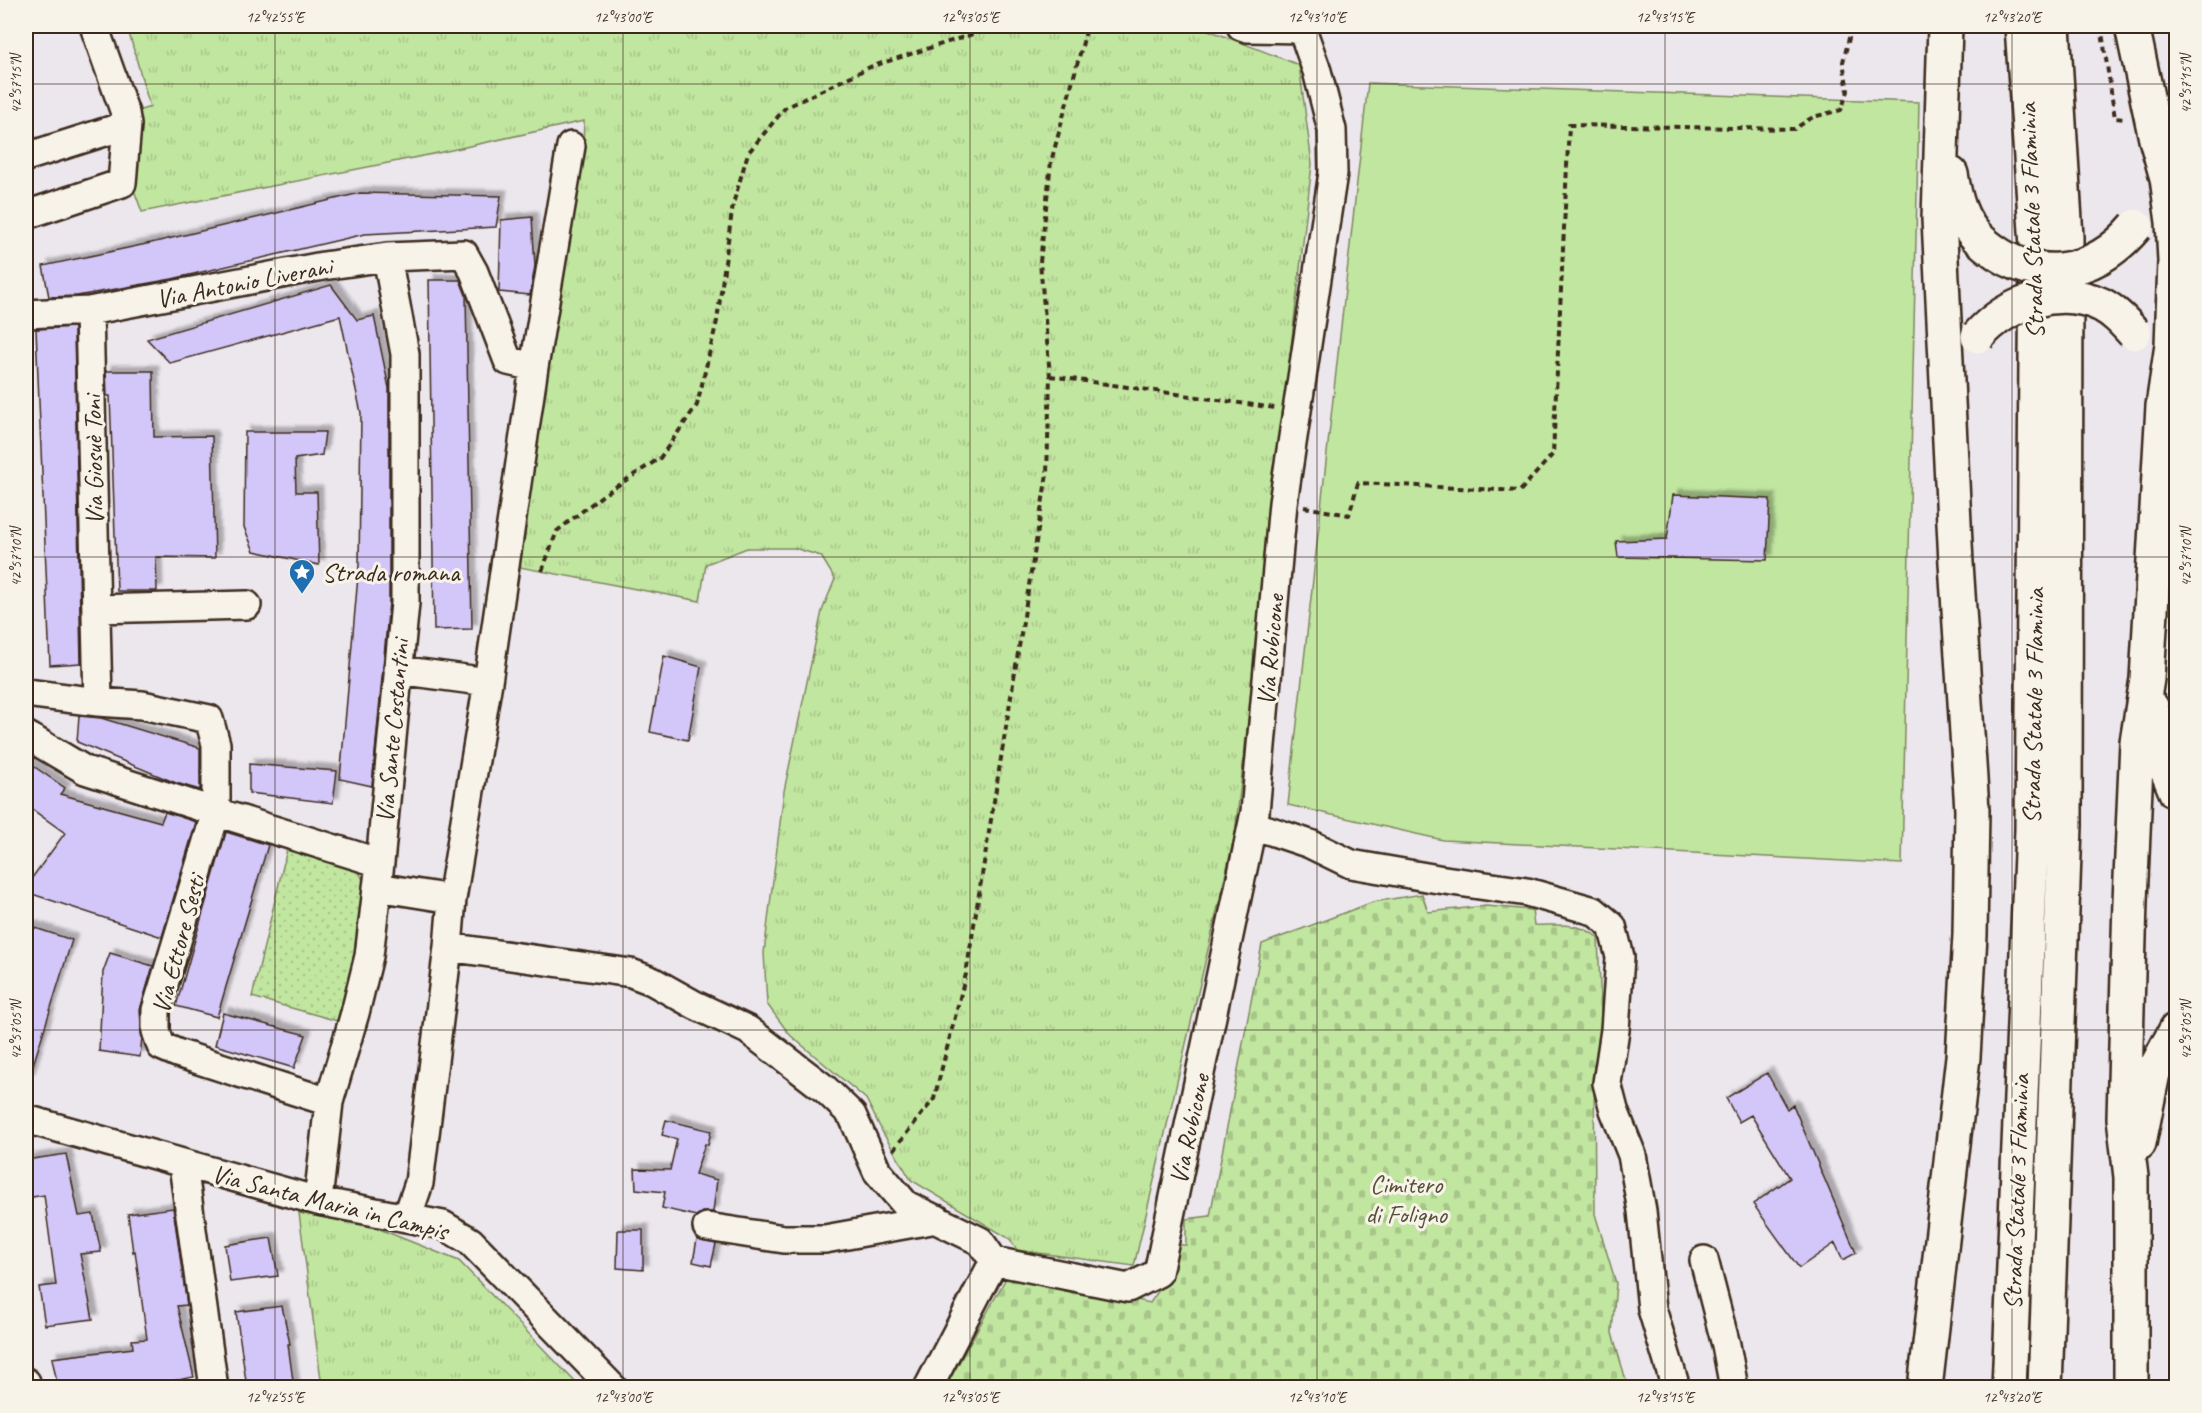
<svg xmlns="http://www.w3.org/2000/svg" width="2202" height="1413" font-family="Caveat,sans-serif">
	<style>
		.grass { fill: url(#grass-tufts); stroke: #7e885f; stroke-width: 1.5 }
		.cemetery { fill: url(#cemetery-stones); stroke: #7e885f; stroke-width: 1.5 }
		.park { fill: url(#park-dots); stroke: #7e885f; stroke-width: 1.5 }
		.pitch { fill: #c1e6a0; stroke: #7e885f; stroke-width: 1.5 }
		.building { fill: #d3c6f8; stroke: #3b2a1e; stroke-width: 1.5; filter: url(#shadow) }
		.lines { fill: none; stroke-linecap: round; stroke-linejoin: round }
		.minor-casing { stroke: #3b2a1e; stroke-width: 32 }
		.highway-casing { stroke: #3b2a1e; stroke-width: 38 }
		.path { stroke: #3b2a1e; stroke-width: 4; stroke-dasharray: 6 4.5; stroke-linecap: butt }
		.minor { stroke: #f7f3e8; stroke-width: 27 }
		.highway { stroke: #f7f3e8; stroke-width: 33 }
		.highway-bridge-casing { stroke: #3b2a1e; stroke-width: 38; stroke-linecap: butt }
		.highway-bridge { stroke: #f7f3e8; stroke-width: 33 }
		.ticks { fill: none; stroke: #3b2a1e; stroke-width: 1.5; stroke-opacity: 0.45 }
		.labels { text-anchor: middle; stroke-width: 6; stroke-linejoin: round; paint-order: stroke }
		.street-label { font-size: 26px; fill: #3b2a1e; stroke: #f7f3e8 }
		.poi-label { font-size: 26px; fill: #3b2a1e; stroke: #f7f3e8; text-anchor: start }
		.park-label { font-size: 26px; fill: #565038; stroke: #f7f3e8 }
		.neatline { fill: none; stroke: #3b2a1e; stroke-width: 2 }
		.ticks-label { font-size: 15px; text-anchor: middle; fill: #3b2a1e }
	</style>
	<defs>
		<pattern id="grass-tufts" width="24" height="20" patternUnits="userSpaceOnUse" patternTransform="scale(1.5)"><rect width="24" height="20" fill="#c1e6a0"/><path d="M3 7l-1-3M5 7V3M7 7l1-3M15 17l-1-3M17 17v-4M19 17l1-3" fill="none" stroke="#a7c589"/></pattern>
		<pattern id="cemetery-stones" width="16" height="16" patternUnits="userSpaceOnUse" patternTransform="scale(1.5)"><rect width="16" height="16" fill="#c1e6a0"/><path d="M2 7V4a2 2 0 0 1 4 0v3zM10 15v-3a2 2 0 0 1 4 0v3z" fill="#a7c589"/></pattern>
		<pattern id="park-dots" width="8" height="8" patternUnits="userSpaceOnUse" patternTransform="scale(1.5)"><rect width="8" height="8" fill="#c1e6a0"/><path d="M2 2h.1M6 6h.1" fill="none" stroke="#a7c589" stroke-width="1.8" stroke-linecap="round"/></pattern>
		<filter id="shadow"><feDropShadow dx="5.5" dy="-5.5" stdDeviation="1.5" flood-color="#0004"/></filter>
	</defs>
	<rect width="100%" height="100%" fill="#ece6ed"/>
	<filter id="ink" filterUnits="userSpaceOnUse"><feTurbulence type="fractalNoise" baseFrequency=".0167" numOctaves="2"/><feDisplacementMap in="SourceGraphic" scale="12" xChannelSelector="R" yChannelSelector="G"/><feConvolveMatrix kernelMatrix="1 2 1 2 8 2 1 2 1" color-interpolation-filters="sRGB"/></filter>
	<g filter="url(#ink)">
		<path class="grass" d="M127,26H1198L1299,65L1312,164L1235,834L1134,1266L1017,1250L1010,1239L911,1180L883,1133L866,1099L790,1035L767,1004L764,953L784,791L822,611L835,579L821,556L794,548H747L706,564L700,601L514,566L582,167L584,121L433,154L142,212L131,182L132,113L150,107Z
			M299,1213L372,1226L459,1261L580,1387H322Z"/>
		<path class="cemetery" d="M1422,894L1428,912L1486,906L1532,910L1534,925C1556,926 1581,921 1598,938L1602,1033L1594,1066L1595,1214L1616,1283L1612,1333L1628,1387L945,1388L1010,1271L1150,1303L1169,1276L1172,1245H1186V1219L1210,1216L1262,944L1373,902Z"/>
		<path class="park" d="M289,841L354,862L367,888L345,1023L252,997Z"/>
		<path class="pitch" d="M1368,83L1919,102L1902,864L1443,840L1288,805Z"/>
		<path class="building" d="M360,193L501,196L496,227L365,234L172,279L77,296L49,297L43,266L151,243Z
			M532,217L535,266L530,295L499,292L501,220Z
			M429,280H460L466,295L472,629L434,630Z
			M331,285L357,320L374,316L389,388V602L372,786L340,779L359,565L361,413L340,316L170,363L147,339Z
			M74,327L81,663L50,665L36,329Z
			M106,371H153L154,437L212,436L215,558L156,557L157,591H117L110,396H107Z
			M245,432H325L322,455L295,459L296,492H317L319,565L254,551L244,527Z
			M1673,495L1770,499L1767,560L1618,557L1616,541L1667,539Z
			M664,656L701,667L688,740L650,732Z
			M79,716L101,718L200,748V790L176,783L77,742Z
			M26,761L65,788L60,794L161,822L165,812L196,822L162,937L26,892V886L65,833L26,805Z
			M249,764L337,771L333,803L249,793Z
			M226,832L268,845L217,1017L176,1006Z
			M26,925L72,940L29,1078H26Z
			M110,953L153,966L140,1010L142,1037L140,1057L99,1051L103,972Z
			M223,1013L306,1035L294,1068L215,1045Z
			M1767,1073L1787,1109L1793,1105L1856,1253L1843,1260L1835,1243L1799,1268L1753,1204L1790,1178L1751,1115L1739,1122L1726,1098Z
			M666,1120L711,1131L708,1145L705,1144L695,1174L717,1180L713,1212H702L696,1216L662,1208L665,1192L636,1189L635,1169L670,1170L677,1139L662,1135Z
			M66,1154L79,1216L93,1214L101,1252L80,1254L93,1319L45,1325L39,1287L56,1285L44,1195L26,1198V1160Z
			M173,1208L187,1305L177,1306L194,1377L134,1388H58L52,1358L133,1348L132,1340L147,1339L135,1251L133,1252L128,1214Z
			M618,1230H643V1270L617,1268Z
			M271,1238L278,1276L230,1282L225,1245Z
			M697,1239L716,1244L711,1266L693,1262Z
			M282,1306L290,1344H288L294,1388H247L236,1312Z"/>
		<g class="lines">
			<g class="minor-casing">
				<path id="minor" d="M1241,26L1247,28L1301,29
					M26,157L127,125
					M26,215L122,183L127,125L125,113L94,26
					M89,311L98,702
					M26,314L89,311L323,266L387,257L464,254L474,272L508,361L534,367
					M96,609L247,605
					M398,670L488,682L534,367L571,146
					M26,693L98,702L142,705L209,719L216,744V812L380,863
					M26,735L85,770L216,812L156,1010V1031L161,1046L177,1053L329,1102
					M1253,825L1310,844L1351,864L1438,879L1527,892L1594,911L1612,926L1620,957L1615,1030L1607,1083L1614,1110L1632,1155L1642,1211L1652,1309L1676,1388
					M377,887L452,899L448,947L631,973L652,981L695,1005L748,1030L825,1089L852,1115L877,1171L906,1205L980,1241L994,1261
					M452,899L488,682
					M26,1119L318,1201L443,1225L470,1241L613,1388
					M183,1165L214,1388
					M318,1201L329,1102L355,1013L369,956L380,863L405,603V354L387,257
					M407,1218L419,1183L448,947
					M707,1227L784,1239H825L937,1219
					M1704,1260L1726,1345L1734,1388
					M26,1382V1388
					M928,1388L994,1261L1128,1288L1158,1273L1255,812L1283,503L1333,173L1332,130L1317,71L1301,26"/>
			</g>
			<g class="highway-casing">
				<path id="highway" d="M1951,174C1955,198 1960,220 1978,238
					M2152,708L2160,754L2176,792
					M2139,1143L2153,1073L2176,1030
					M1925,1388L1963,1057L1970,935L1972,810L1956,563L1939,219L1945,26
					M2009,1388L2032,830L2037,246L2022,26
					M2045,1388L2065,826L2066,237L2053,26
					M2131,1388V1177L2124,1118L2130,901L2137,742L2147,679L2163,406L2172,345L2175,261L2173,222L2167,178L2156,139L2132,26"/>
			</g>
			<path class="path" d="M2101,26L2115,118L2126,119
				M1050,376L1275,408
				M1304,507L1349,515L1358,483L1520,491L1553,454L1569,125L1794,129L1813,117L1841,110L1848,91L1843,62L1852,26
				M542,571L557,531L603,495L660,458L697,405L717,321L733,204L748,153L785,108L870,67L998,26
				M893,1150L934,1099L966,974L1047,474L1050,376L1040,262L1051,162L1086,31L1091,26"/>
			<use href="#minor" class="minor"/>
			<use href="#highway" class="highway"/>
			<g class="highway-bridge-casing">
				<path id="highway-bridge" d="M1978,238C2029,286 2092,279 2136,226
					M1978,336C2008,302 2059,285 2102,305C2115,312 2124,322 2134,333"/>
			</g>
			<use href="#highway-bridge" class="highway-bridge"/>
		</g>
	</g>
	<path class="ticks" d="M275,26V1388M623,26V1388M970,26V1388M1317,26V1388M1665,26V1388M2012,26V1388M26,84H2176M26,557H2176M26,1030H2176"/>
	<defs>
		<g id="sight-pin" transform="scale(1.35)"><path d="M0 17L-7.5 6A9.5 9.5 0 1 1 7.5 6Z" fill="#1f6fb2" stroke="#f7f3e8"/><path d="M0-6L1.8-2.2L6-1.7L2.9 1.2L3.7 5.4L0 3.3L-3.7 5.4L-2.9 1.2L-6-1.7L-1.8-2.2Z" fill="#fff"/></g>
	</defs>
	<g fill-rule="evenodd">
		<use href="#sight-pin" x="302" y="572"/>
	</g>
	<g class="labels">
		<g class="street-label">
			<text transform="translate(2031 221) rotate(-92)" y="9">Strada Statale 3 Flaminia</text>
			<text transform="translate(244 282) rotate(-11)" y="9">Via Antonio Liverani</text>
			<text transform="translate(93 460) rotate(-91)" y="9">Via Giosuè Toni</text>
			<text transform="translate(1270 650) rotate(-85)" y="9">Via Rubicone</text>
			<text transform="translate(2033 706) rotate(-89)" y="9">Strada Statale 3 Flaminia</text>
			<text transform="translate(392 731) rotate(-85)" y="9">Via Sante Costantini</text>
			<text transform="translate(178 944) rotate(-75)" y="9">Via Ettore Sesti</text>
			<text transform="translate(1189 1129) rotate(-78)" y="9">Via Rubicone</text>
			<text transform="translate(2016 1192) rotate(-88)" y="9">Strada Statale 3 Flaminia</text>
			<text transform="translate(330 1202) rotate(14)" y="9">Via Santa Maria in Campis</text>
		</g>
		<g class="poi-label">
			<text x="322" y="581">Strada romana</text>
		</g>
		<g class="park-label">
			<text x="1406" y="1193">Cimitero<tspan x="1406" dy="30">di Foligno</tspan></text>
		</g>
	</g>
	<rect width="2202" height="1413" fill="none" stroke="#f7f3e8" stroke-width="66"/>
	<rect x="33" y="33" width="2136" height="1347" class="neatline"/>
	<g class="ticks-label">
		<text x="275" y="22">12°42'55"E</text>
		<text x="623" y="22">12°43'00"E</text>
		<text x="970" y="22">12°43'05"E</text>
		<text x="1317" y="22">12°43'10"E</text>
		<text x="1665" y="22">12°43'15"E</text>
		<text x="2012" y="22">12°43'20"E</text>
		<text transform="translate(16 84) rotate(-90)" y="5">42°57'15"N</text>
		<text transform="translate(2186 84) rotate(-90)" y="5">42°57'15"N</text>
		<text transform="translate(16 557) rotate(-90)" y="5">42°57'10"N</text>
		<text transform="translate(2186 557) rotate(-90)" y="5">42°57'10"N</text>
		<text transform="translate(16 1030) rotate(-90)" y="5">42°57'05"N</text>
		<text transform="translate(2186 1030) rotate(-90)" y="5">42°57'05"N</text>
		<text x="275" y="1402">12°42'55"E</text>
		<text x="623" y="1402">12°43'00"E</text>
		<text x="970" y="1402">12°43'05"E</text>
		<text x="1317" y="1402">12°43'10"E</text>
		<text x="1665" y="1402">12°43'15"E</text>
		<text x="2012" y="1402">12°43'20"E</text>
	</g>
</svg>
